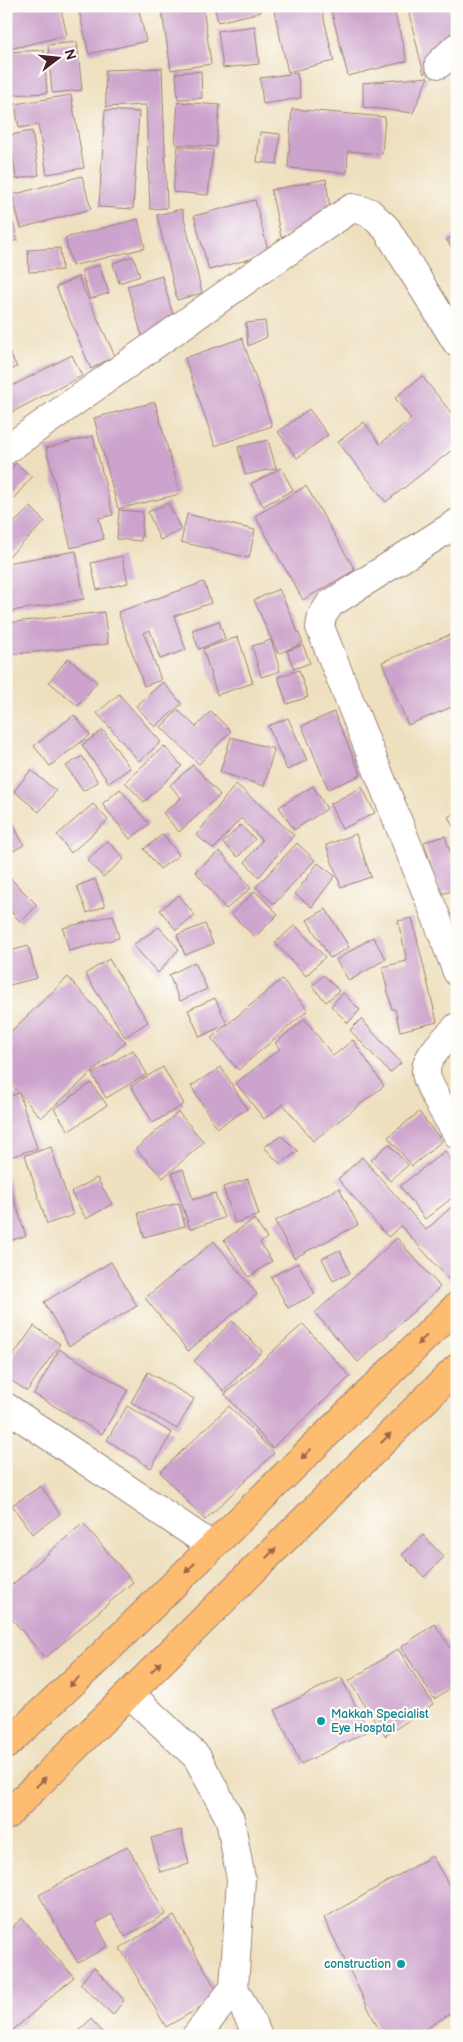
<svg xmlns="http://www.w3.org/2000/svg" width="463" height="2042" font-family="'Balsamiq Sans',sans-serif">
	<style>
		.building { fill: #cca3cc }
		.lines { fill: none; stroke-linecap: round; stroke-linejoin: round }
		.minor-casing { stroke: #9c8075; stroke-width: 30 }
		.major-casing { stroke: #9c8075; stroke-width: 30 }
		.minor { stroke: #fff; stroke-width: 28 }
		.major { stroke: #fdbc70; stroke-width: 28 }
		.oneway { fill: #9b664a }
		.culture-dot { fill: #0f9aa8; stroke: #fdfcf7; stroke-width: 2 }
		.labels { text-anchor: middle; stroke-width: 4.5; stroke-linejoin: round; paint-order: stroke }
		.culture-label { font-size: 12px; fill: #0d838f; stroke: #fdfcf7; text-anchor: start }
	</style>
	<rect width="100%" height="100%" fill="#fdfcf7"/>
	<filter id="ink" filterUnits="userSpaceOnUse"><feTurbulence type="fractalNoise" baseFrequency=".02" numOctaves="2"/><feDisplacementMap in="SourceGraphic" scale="10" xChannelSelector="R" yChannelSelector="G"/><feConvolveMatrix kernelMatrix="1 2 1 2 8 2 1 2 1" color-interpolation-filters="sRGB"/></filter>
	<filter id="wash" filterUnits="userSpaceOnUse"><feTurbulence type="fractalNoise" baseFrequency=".0096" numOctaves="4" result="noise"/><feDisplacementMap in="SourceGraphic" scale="20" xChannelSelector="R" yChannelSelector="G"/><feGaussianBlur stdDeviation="1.12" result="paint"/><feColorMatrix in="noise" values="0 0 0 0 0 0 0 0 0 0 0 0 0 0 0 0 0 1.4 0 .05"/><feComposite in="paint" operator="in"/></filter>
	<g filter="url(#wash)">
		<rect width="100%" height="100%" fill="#eee0bf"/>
		<g id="blocks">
			<path class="building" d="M14,6H60L67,35L10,49L6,34V8Z
				M78,6H138L146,41L89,54Z
				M161,6H203L211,64L171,70Z
				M214,6H259L261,12L218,22Z
				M273,6H321L334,61L288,72Z
				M342,6H393L407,61L348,76L331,9Z
				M407,6H448L454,35L424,74Z
				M255,26L259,64L223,68L218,31Z
				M77,42L82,90L52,93L48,45Z
				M44,50L47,93L10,95L8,52Z
				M162,68L167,208L150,209L146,105L106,107L105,70Z
				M201,71L202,98L178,99L176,73Z
				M297,73L301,98L263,104L260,78Z
				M428,77L413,113L363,107V83Z
				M71,95L84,168L47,174L38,125L19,128L15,104Z
				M178,102L220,105L216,147L175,144Z
				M292,109L385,117L382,154L348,151L347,173L288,168Z
				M105,110L139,112L133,209L99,207Z
				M32,131L39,175L16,179L10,135Z
				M260,132L280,134L277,164L257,162Z
				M178,146L213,150L208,195L173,192Z
				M82,176L91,209L21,228L12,195Z
				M326,179L331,216L281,237L271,190Z
				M6,200L18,240L6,243Z
				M255,200L269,254L209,270L194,216Z
				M182,209L202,293L177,300L157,215Z
				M138,219L145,248L72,266L65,238Z
				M457,234V257L447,240Z
				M60,248L62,270L29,272L28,250Z
				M133,256L140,276L119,283L113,263Z
				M99,265L109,293L90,299L81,271Z
				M162,276L175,323L144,342L127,286Z
				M78,277L115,356L91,369L56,287Z
				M265,321L267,337L248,346L246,323Z
				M242,338L272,426L215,446L185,358Z
				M6,346L17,367L6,373Z
				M72,355L82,376L10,413L6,406V389Z
				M422,376L457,420V446L386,502L338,442L364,422L380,444L411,419L395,398Z
				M155,402L180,494L118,509L94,418Z
				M309,409L328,435L297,458L278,432Z
				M93,436L113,515L99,518L104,539L71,548L46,448Z
				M268,440L276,468L245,475L238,447Z
				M16,463L32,477L6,507V474Z
				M281,468L293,490L263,506L251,484Z
				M306,486L355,570L303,600L255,516Z
				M168,503L181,530L160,540L148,512Z
				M31,507L45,522L6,559V530Z
				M119,510L143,512L141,541L117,539Z
				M187,514L255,530L249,558L181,542Z
				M76,551L84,599L6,612V563Z
				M122,556L128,583L97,590L91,563Z
				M204,582L211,603L174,616L186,650L160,659L150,630L144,633L161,680L144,686L118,612Z
				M279,589L303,643L278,654L254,600Z
				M104,612L108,644L6,655V623Z
				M219,621L225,639L199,649L192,630Z
				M457,632V705L408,725L382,662Z
				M238,637L253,683L217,695L203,649Z
				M271,640L280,671L261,677L252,646Z
				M303,645L310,663L294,669L287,651Z
				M68,658L97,682L78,706L49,682Z
				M299,670L308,697L287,704L278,677Z
				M163,682L182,704L155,727L136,706Z
				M119,694L161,742L139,761L97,713Z
				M178,710L196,727L211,711L231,731L199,764L161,727Z
				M334,712L361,775L328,789L302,726Z
				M74,715L90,735L50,766L34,746Z
				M288,718L307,760L287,770L268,726Z
				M103,730L130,768L109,783L82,745Z
				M231,737L274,749L264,786L220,772Z
				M164,746L182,766L144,802L125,782Z
				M82,756L98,782L83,791L66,766Z
				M193,765L220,795L179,832L163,813L181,798L170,785Z
				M31,770L56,791L39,812L14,791Z
				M236,784L294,835L259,877L245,862L262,840L241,818L214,849L196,835Z
				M313,786L327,809L294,830L279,807Z
				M362,787L375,813L342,829L330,804Z
				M120,789L149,824L130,839L102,804Z
				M93,804L108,820L71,853L57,835Z
				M6,811L24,845L6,855Z
				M457,812V833L448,817Z
				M240,825L255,839L238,857L223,843Z
				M163,834L179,855L160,869L144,849Z
				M356,834L371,877L341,887L326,845Z
				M445,836L457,875V890L440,894L424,842Z
				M108,841L124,859L103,877L87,860Z
				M297,843L315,860L274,904L256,887Z
				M220,851L251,888L226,909L195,871Z
				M318,863L335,876L312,907L295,894Z
				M6,874L37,905L21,922L6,907Z
				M95,879L105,906L87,913L77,886Z
				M255,891L278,914L255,937L231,914Z
				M179,895L195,916L176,930L160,910Z
				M326,909L349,947L330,958L307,920Z
				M113,915L119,938L69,951L63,928Z
				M412,918L437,1022L400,1031L395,1009H392L382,967L407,961L398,921Z
				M205,924L213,944L185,955L177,935Z
				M295,925L325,957L306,976L275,943Z
				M159,927L179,949L158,973L133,945Z
				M373,937L386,959L349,981L336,960Z
				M28,946L37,978L6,986V952Z
				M109,959L148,1022L125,1037L85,974Z
				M195,962L207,989L180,1001L169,975Z
				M324,975L339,991L326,1002L312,986Z
				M68,977L126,1042L41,1118L6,1078V1036Z
				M282,979L308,1010L238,1070L211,1038Z
				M343,993L360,1010L348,1023L331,1006Z
				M215,998L227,1024L200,1037L188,1010Z
				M305,1019L333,1056L353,1040L384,1086L313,1141L283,1104L264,1119L236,1083L280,1049L275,1043Z
				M361,1019L401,1063L390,1073L350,1030Z
				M133,1050L147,1074L106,1098L92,1074Z
				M163,1067L184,1104L153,1123L131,1086Z
				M221,1067L247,1109L217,1128L191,1086Z
				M91,1083L107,1105L69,1131L54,1109Z
				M19,1093L37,1148L10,1157L6,1146V1097Z
				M178,1112L204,1142L163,1178L136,1149Z
				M419,1112L442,1141L412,1166L388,1137Z
				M281,1136L298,1151L280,1164L264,1147Z
				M389,1144L408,1165L390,1181L371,1160Z
				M51,1147L73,1215L47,1224L25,1155Z
				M445,1151L457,1167V1194L425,1219L400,1186Z
				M362,1157L426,1230L457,1202V1279L452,1283L401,1226L388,1237L338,1179Z
				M183,1169L193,1200L215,1193L224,1218L190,1229L172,1173Z
				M6,1174L26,1236L6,1242Z
				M97,1178L112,1204L86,1219L71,1192Z
				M248,1179L259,1215L235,1223L223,1187Z
				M339,1188L358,1225L294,1258L275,1221Z
				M179,1203L185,1226L144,1237L138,1213Z
				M254,1219L267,1238L260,1243L272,1261L249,1277L224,1240Z
				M397,1238L440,1287L358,1362L315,1313Z
				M214,1241L257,1294L188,1351L145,1298Z
				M340,1250L350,1273L333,1281L322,1258Z
				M111,1262L137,1306L69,1346L44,1302Z
				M298,1263L315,1294L288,1308L271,1277Z
				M232,1321L262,1351L224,1391L194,1361Z
				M303,1324L350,1377L272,1448L225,1394Z
				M34,1326L60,1344L27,1391L6,1377V1366Z
				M59,1349L128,1390L102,1434L34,1394Z
				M148,1372L194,1399L177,1429L131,1402Z
				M127,1406L172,1433L151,1468L107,1440Z
				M229,1406L274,1453L205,1520L160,1472Z
				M41,1486L60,1514L32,1534L12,1505Z
				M83,1523L133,1582L45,1658L6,1612V1590Z
				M423,1535L444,1557L424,1577L402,1555Z
				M435,1624L457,1658V1684L434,1699L401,1647Z
				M398,1649L433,1704L385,1736L349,1681Z
				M341,1677L368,1731L301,1764L275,1710Z
				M181,1830L189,1864L160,1872L151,1838Z
				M127,1846L166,1914L125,1937L112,1914L96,1923L108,1946L78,1963L39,1895Z
				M432,1856L457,1899V2009L415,2036H382L324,1918Z
				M174,1916L220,1996L166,2027L120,1948Z
				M22,1918L74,1977L6,2036V1933Z
				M94,1967L124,2000L113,2015L80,1984Z
				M91,2019L106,2036H73Z"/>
		</g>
	</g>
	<g filter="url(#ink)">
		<use href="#blocks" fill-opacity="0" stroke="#9c8075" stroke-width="1"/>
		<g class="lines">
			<g class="minor-casing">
				<path id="minor" d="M439,64L457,47
					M6,450L256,273L352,208L369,212L386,228L457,343
					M457,523L330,604L322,616L320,627L435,914L457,972
					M457,1027C447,1038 426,1055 426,1071C425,1083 450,1121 457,1134
					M6,1407L212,1546
					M130,1694L197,1757L230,1819L241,1879L234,1988L196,2036
					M234,1988L258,2036"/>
			</g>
			<g class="major-casing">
				<path id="major" d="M6,1745L97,1660L457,1306
					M6,1816L457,1368"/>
			</g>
			<use href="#minor" class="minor"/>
			<use href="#major" class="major"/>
		</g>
		<defs><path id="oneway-solid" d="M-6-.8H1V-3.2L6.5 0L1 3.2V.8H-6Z" transform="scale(1.25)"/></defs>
		<g class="oneway">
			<use href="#oneway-solid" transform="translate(422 1340) rotate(136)"/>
			<use href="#oneway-solid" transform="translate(386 1438) rotate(-45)"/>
			<use href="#oneway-solid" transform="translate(306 1454) rotate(136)"/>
			<use href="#oneway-solid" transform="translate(271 1553) rotate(-45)"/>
			<use href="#oneway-solid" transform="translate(190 1568) rotate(135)"/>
			<use href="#oneway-solid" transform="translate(156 1667) rotate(-45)"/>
			<use href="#oneway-solid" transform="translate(74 1682) rotate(137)"/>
			<use href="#oneway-solid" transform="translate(41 1782) rotate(-45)"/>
		</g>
	</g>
	<g class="culture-dot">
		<circle cx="321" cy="1721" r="5"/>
		<circle cx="401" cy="1964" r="5"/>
	</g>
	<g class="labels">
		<g class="culture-label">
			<text x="331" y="1718">Makkah Specialist<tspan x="331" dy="14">Eye Hosptal</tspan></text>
			<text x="391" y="1968" text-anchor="end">construction</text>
		</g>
	</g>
	<rect width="463" height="2042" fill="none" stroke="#fdfcf7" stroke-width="25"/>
	<g transform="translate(58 58) rotate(74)" stroke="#fdfcf7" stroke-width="4" paint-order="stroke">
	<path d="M0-4L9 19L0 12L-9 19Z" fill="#4a1f2b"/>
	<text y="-8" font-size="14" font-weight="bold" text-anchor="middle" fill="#4a1f2b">N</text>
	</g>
</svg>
